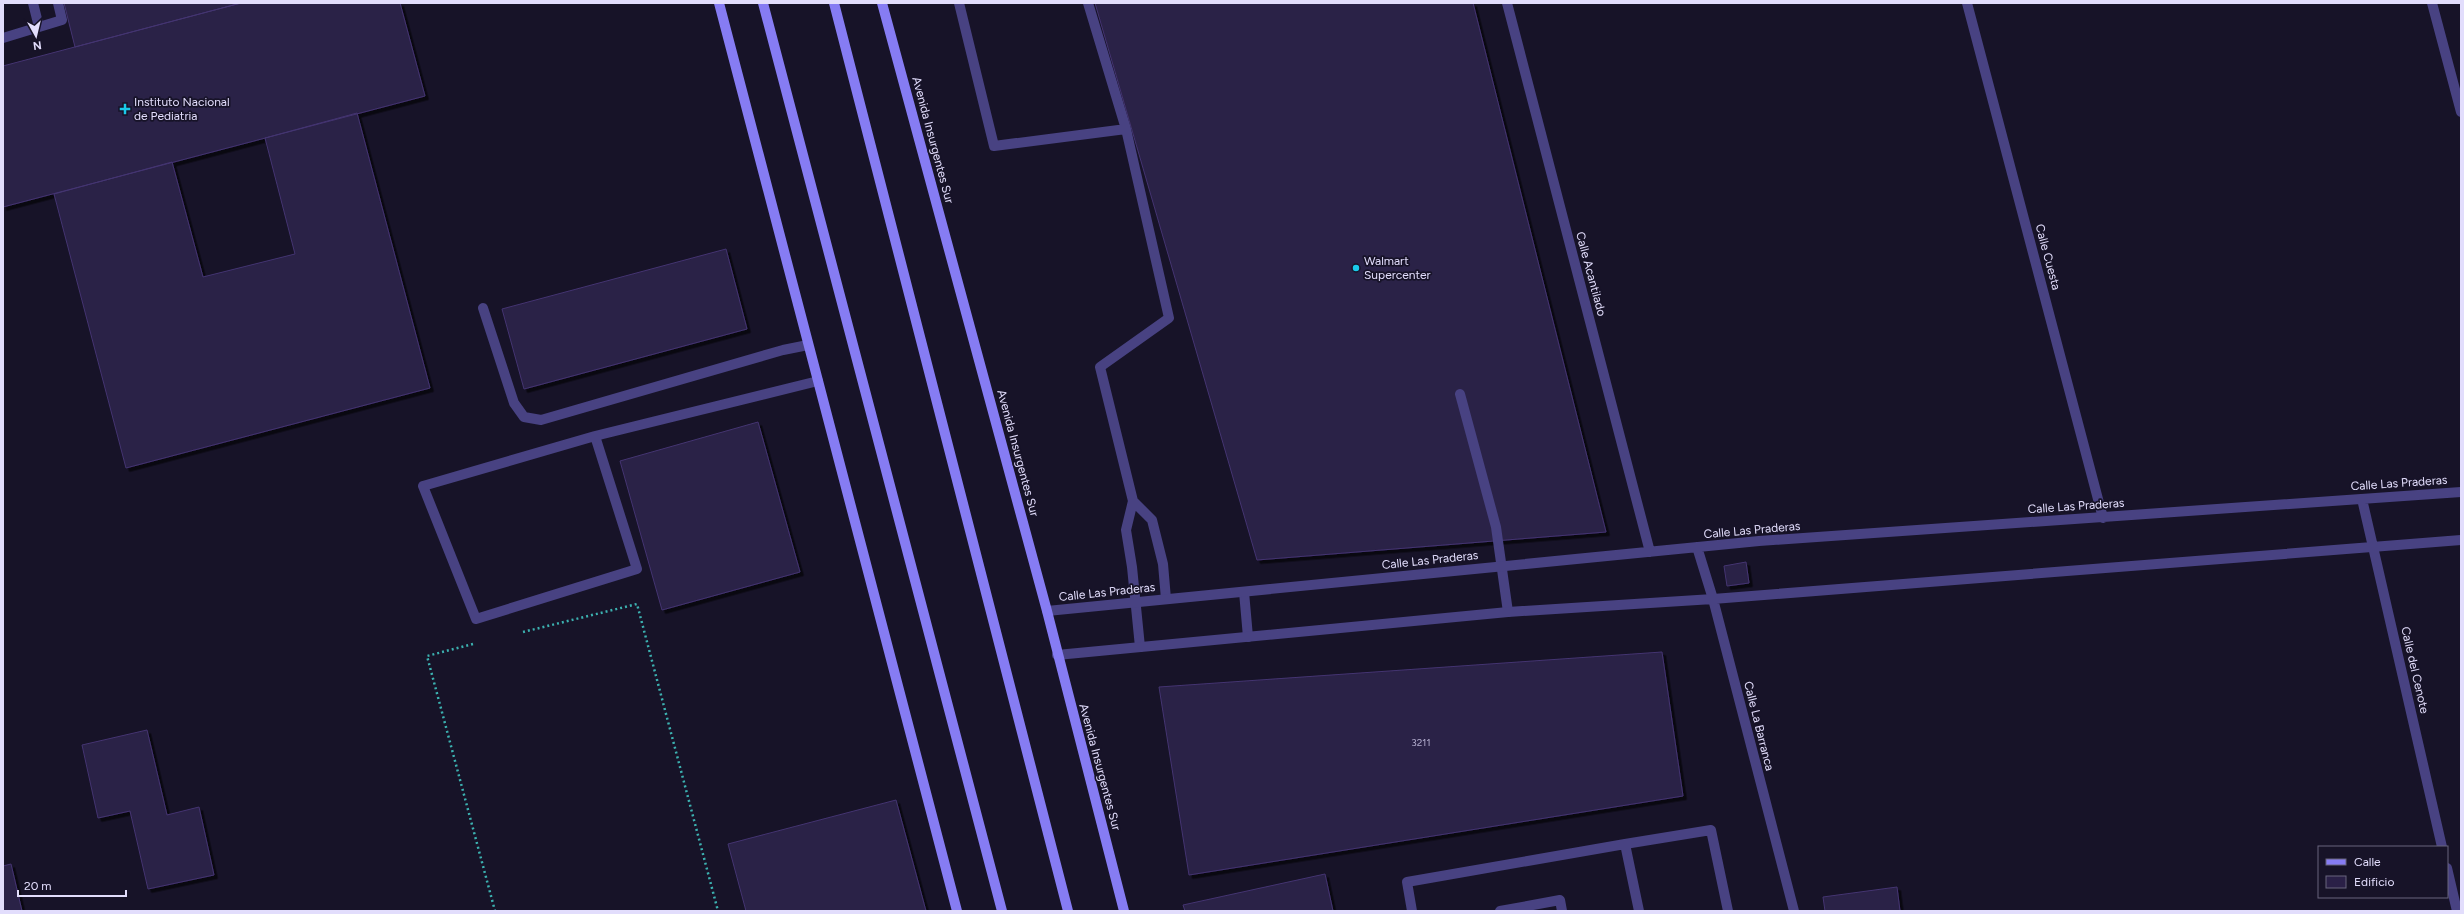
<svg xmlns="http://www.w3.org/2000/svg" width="2464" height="914" font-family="Figtree,sans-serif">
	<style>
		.building { fill: #2a2047; stroke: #443571; filter: url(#shadow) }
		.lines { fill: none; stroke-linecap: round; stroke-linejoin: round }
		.path { stroke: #3cb1b0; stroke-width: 2.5; stroke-dasharray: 2 3; stroke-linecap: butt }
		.service { stroke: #484282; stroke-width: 10 }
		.minor { stroke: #484282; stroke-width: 10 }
		.secondary { stroke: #867cf3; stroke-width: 10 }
		.poi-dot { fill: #1acaea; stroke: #171328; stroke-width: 1.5 }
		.labels { text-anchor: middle; stroke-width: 3.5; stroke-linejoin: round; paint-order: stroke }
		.number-label { font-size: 10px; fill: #b4aecf }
		.poi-label { font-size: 12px; fill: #e2ddfc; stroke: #171328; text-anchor: start }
		.street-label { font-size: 12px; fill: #e2ddfc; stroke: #171328 }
	</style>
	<defs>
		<filter id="shadow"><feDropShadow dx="3.5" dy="3.5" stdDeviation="0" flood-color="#0009"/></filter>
	</defs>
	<rect width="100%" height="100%" fill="#171328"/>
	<path class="building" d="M64,3H241L75,47Z
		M241,3H400L425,96L3,207V66Z
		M1095,3H1473L1606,532L1257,560Z
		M357,113L430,388L126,468L54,194L172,162L203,277L295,254L265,138Z
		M726,249L747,329L524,389L502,309Z
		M758,422L800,572L662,610L620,461Z
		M1746,562L1749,583L1727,586L1724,566Z
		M1662,652L1683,796L1189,875L1159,687Z
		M147,730L167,815L199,807L214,875L148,889L130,811L98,818L82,745Z
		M896,800L926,911H746L728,844Z
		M11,864L22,911H3V866Z
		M1325,874L1333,911H1185L1183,905Z
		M1897,887L1900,911H1825L1823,897Z"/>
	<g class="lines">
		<path class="path" d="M523,632L637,604L718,911
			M473,644L427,656L495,911"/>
		<path class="service" d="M33,3L39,27
			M959,3L994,146L1126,129
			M1088,3L1126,129L1169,318L1100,367L1133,501
			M3,38L62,20L58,3
			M483,308L514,403L524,417L541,420L783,350L808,345
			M1460,394L1496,527L1508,612
			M595,436L637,569L476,619L423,486L595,436L818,381
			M1244,592L1248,637
			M1140,647L1132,567L1126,530L1133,501L1152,520L1163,564L1166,599
			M1625,844L1711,830L1728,911
			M1412,911L1407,882L1625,844L1639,911
			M1500,911L1560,900L1562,911"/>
		<path class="minor" d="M1507,3L1650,552
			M1967,3L2103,518
			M2432,3L2461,112
			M2362,499L2442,847
			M1697,547L1713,599L1794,911
			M1047,611L1759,541L2461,492
			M1057,655L1508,612L1713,599L2461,540
			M2447,868L2457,911"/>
		<path class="secondary" d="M719,3L957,911
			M763,3L1002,911
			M834,3L1068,911
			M882,3L1047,611L1124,911"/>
	</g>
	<g class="poi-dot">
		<path d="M123 103h4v4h4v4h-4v4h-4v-4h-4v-4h4z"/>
		<circle cx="1356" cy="268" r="4"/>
	</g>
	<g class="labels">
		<g class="number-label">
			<text x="1421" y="746">3211</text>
		</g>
		<g class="poi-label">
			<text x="134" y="106">Instituto Nacional<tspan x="134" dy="14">de Pediatria</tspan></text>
			<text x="1364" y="265">Walmart<tspan x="1364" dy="14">Supercenter</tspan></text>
		</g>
		<g class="street-label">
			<text transform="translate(933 140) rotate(75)" y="4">Avenida Insurgentes Sur</text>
			<text transform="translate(2048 257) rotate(75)" y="4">Calle Cuesta</text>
			<text transform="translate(1591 274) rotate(75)" y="4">Calle Acantilado</text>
			<text transform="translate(1018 453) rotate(75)" y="4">Avenida Insurgentes Sur</text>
			<text transform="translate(2399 483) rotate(-4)" y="4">Calle Las Praderas</text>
			<text transform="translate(2076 506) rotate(-4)" y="4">Calle Las Praderas</text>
			<text transform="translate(1752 530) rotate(-5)" y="4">Calle Las Praderas</text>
			<text transform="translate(1430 560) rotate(-6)" y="4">Calle Las Praderas</text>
			<text transform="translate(1107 592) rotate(-6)" y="4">Calle Las Praderas</text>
			<text transform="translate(2415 670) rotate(77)" y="4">Calle del Cenote</text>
			<text transform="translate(1759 726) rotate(76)" y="4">Calle La Barranca</text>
			<text transform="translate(1100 767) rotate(75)" y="4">Avenida Insurgentes Sur</text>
		</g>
	</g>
	<rect width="2464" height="914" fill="none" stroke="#e2ddfc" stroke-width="8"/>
	<rect x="2318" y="846" width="130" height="52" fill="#171328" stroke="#68647d"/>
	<rect x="2326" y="859" width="20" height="6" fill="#867cf3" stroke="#68647d"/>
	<text x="2354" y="866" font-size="12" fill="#e2ddfc">Calle</text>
	<rect x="2326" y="876" width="20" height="12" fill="#2a2047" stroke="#68647d"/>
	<text x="2354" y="886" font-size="12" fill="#e2ddfc">Edificio</text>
	<g transform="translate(36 36) rotate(172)" stroke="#171328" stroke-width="3" paint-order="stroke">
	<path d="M0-3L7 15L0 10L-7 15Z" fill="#e2ddfc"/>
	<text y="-6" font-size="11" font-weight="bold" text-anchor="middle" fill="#e2ddfc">N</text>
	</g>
	<path d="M18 890v6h108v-6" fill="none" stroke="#e2ddfc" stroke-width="2"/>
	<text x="24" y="890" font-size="12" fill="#e2ddfc" stroke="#171328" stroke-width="3" paint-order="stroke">20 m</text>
</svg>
